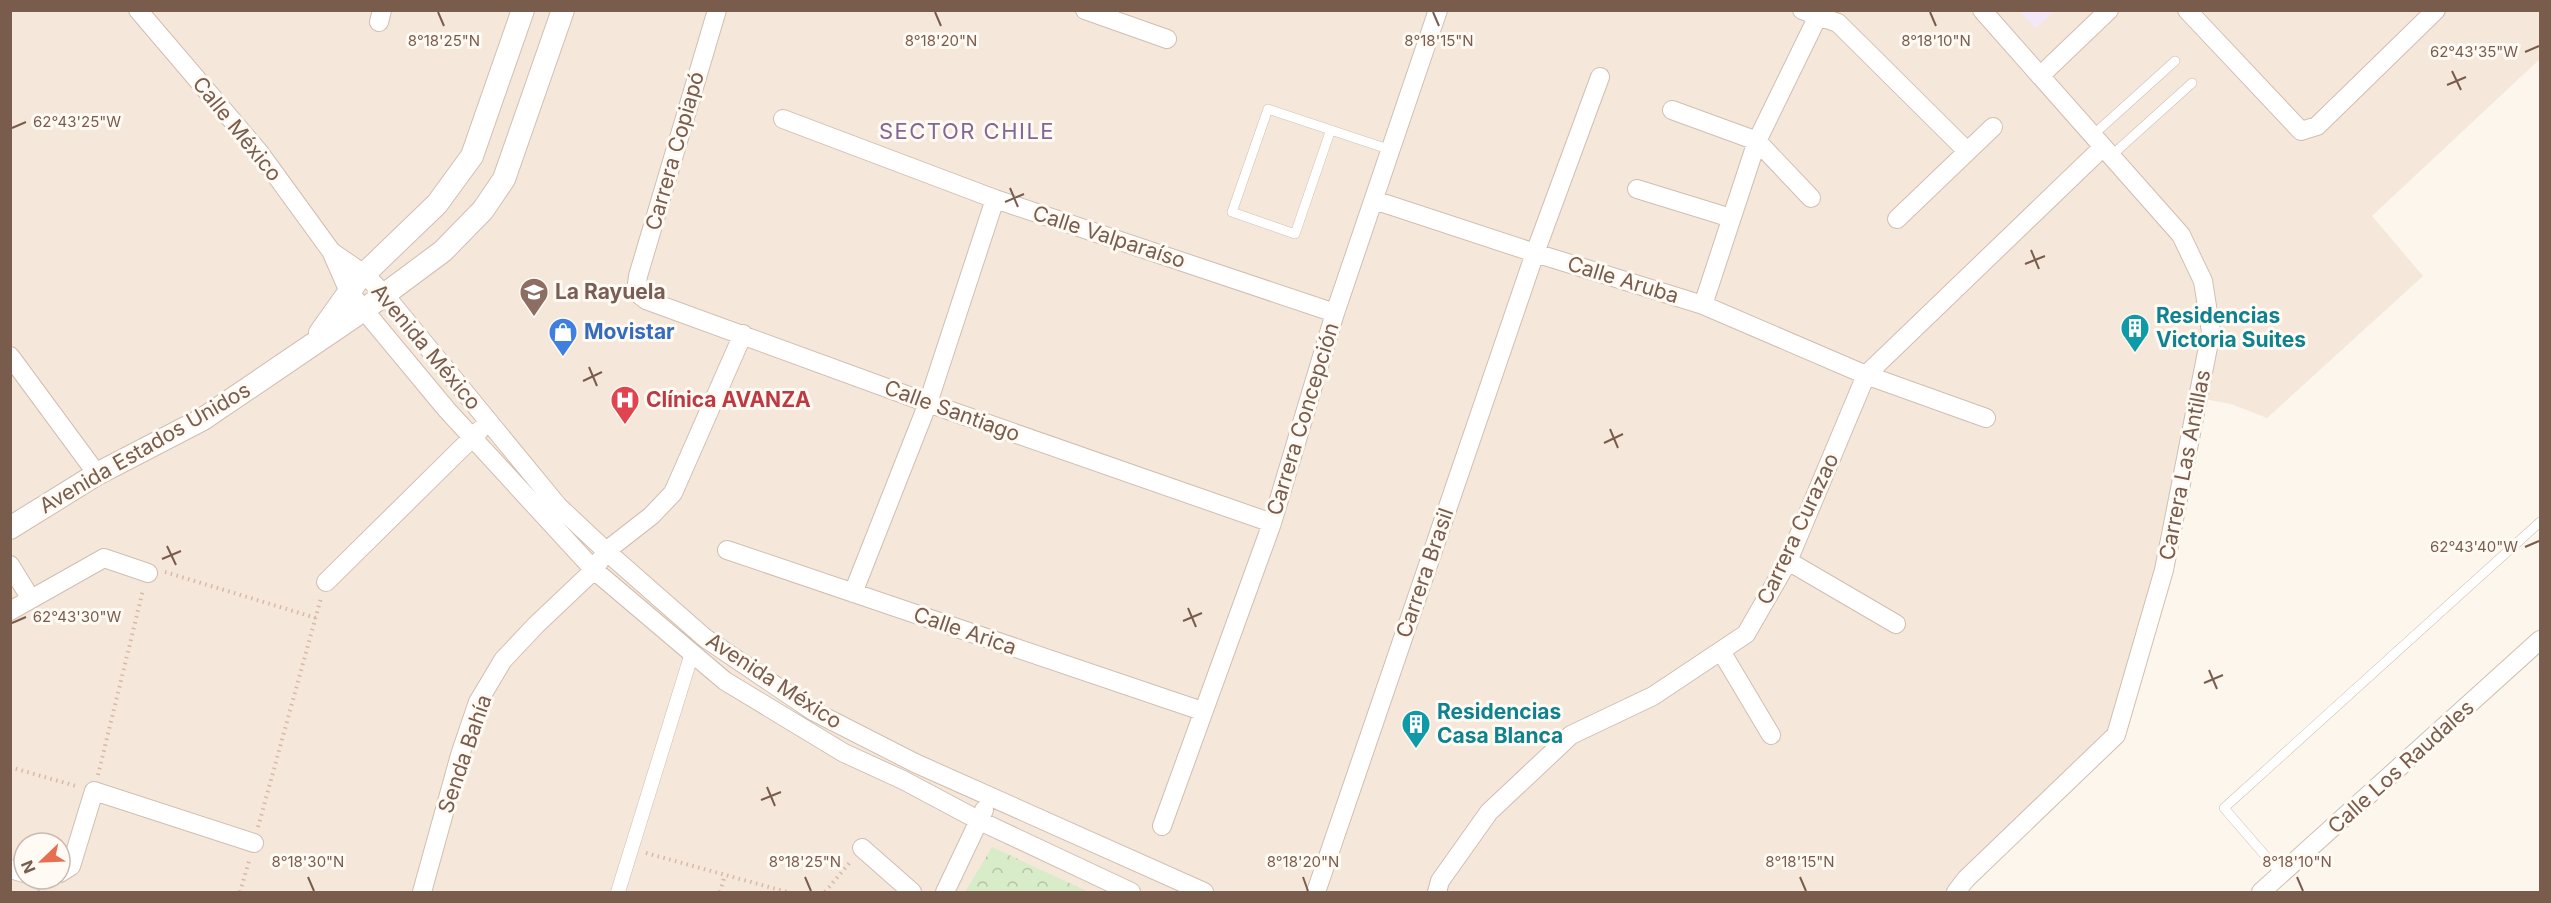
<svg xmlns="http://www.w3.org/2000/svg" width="2551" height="903" font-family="Inter,sans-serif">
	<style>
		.residential { fill: #f5e8da; fill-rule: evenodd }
		.education { fill: #f3e8fa }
		.park { fill: url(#park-crowns) }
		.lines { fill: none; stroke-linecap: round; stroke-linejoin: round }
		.service-casing { stroke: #d1beb0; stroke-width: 10 }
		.pedestrian-casing { stroke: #d1beb0; stroke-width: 15 }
		.minor-casing { stroke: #d1beb0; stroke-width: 20 }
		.tertiary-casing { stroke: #d1beb0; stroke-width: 24 }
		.path { stroke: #d9b8a5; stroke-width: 4; stroke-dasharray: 1.5 4.5; stroke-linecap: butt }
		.service { stroke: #fff; stroke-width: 9 }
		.pedestrian { stroke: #fff; stroke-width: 14 }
		.minor { stroke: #fff; stroke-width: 18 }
		.tertiary { stroke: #fff; stroke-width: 22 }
		.ticks { fill: none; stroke: #7a5c4d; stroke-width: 2 }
		.labels { text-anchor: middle; stroke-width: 6; stroke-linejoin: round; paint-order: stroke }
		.street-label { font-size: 21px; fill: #7a5c4d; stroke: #fffaf3 }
		.education-label { font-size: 21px; font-weight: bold; fill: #785e54; stroke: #fffaf3; text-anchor: start }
		.culture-label { font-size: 21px; font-weight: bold; fill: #0d838f; stroke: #fffaf3; text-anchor: start }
		.shop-label { font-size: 21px; font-weight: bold; fill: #366cbe; stroke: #fffaf3; text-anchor: start }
		.health-label { font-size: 21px; font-weight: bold; fill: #be3a42; stroke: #fffaf3; text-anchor: start }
		.neighbourhood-label { font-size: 22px; letter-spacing: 1.5px; fill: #846695; stroke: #fffaf3 }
		.ticks-label { font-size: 15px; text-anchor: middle; fill: #7a5c4d; stroke: #fffaf3; stroke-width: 6; stroke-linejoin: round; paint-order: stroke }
	</style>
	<defs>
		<pattern id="park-crowns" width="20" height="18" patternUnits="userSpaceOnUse" patternTransform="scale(1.5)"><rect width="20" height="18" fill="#d8ecc9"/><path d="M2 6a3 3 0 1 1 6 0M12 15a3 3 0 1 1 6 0" fill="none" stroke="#b4c2a5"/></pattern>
	</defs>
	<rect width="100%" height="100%" fill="#fdf6ec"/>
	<path class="residential" d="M2540,10V59L2372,216L2423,276L2267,418L2231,404L2199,398L2116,735L1956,892H11L10,11ZM24,843H60V879H24Z"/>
	<path class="education" d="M2019,11H2054L2036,28Z"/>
	<path class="park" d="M992,847L1089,892H965Z"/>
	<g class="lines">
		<g class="service-casing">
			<path id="service" d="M1330,132L1295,234L1232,212L1268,109L1391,150
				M2093,135L2175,61
				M2111,156L2192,83
				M2282,875L2224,808L2540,522"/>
		</g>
		<g class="pedestrian-casing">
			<path id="pedestrian" d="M618,892L692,653"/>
		</g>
		<g class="minor-casing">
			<path id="minor" d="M138,10L259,152L331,251L349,292L447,410L594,570L725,681L844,753L903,780L980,821L1131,892
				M717,10L638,276L636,292L646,300L928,403L1272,523
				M1085,10L1167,39
				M1802,10L1838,23L1967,151
				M2187,10L2301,131L2317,126L2436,10
				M379,22L382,10
				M2040,76L2109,10
				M1672,110L1757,141L1811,198
				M783,119L995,199L1335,313
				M1637,189L1731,218
				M1374,200L1535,253L1703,305L1866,375L1986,418
				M1897,219L1993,127
				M332,252L364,274L384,294L558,506L606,551L705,638L813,711L915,763L1204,892
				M1703,305L1757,141L1818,16
				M10,356L97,474
				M727,550L1202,711
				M1788,561L1896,624
				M10,565L31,599
				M326,582L480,430
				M853,593L928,403L995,199
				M10,611L104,558L148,573
				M1721,651L1771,735
				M1162,826L1272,523L1335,313L1438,10
				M862,848L912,892
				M10,869L24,873
				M60,873L71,866L94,791L254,843
				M422,892L460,755L478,702L503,660L536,625L594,570L606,551L651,516L673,493L743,334
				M945,892L984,810
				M1316,892L1535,253L1600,77
				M1437,892L1440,881L1489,812L1571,735L1653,696L1746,634L1788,561L1866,375L2103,147
				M1956,892L1966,879L2116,735L2164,570L2211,332L2203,281L2181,235L1982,10
				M2261,892L2540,640"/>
		</g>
		<g class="tertiary-casing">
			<path id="tertiary" d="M320,333L357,281L437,204L472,156L523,10
				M10,528L97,474L203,419L365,309L443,251L483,210L504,179L563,10"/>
		</g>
		<path class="path" d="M165,572L316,618
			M10,767L76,786
			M98,775L143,590
			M258,827L321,598
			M646,853L787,892
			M39,892L46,884
			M240,892L249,861
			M720,892L725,875
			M825,892L851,861"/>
		<use href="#service" class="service"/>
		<use href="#pedestrian" class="pedestrian"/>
		<use href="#minor" class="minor"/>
		<use href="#tertiary" class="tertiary"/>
	</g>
	<path class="ticks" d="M438,12L444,26M935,12L941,26M1433,12L1439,26M1930,12L1936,26M2525,52L2539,46M2452,71L2461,90M2447,85L2466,77M12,128L26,122M1010,188L1018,207M1005,202L1024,194M2031,250L2039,269M2025,264L2045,256M589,367L597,386M583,381L602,372M1610,429L1618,448M1604,443L1623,434M167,546L176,565M2525,547L2539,541M162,559L181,551M1188,608L1196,627M1183,621L1202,613M12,623L26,617M2209,670L2217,689M2204,683L2223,675M767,787L775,806M761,800L781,792M308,877L314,891M805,877L811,891M1303,877L1308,891M1800,877L1806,891M2297,877L2303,891"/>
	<defs>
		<g id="school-pin" transform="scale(1.5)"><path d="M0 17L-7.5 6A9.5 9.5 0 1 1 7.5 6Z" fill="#8d6e63" stroke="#fffaf3"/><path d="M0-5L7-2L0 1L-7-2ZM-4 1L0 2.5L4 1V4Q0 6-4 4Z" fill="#fff"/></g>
		<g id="building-pin" transform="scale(1.5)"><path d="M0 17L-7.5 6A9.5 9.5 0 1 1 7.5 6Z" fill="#0f9aa8" stroke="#fffaf3"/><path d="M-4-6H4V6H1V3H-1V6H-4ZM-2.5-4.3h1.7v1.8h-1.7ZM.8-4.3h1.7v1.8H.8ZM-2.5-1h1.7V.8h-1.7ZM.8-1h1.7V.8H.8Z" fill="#fff"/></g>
		<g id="shop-pin" transform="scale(1.5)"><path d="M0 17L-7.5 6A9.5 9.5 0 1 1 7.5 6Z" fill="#3f7fe0" stroke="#fffaf3"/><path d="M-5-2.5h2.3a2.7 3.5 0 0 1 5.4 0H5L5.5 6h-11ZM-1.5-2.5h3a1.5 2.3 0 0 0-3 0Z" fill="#fff"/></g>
		<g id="hospital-pin" transform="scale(1.5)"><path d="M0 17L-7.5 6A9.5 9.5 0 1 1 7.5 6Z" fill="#e0444e" stroke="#fffaf3"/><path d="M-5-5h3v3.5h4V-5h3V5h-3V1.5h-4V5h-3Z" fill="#fff"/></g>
	</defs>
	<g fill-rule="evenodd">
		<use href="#school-pin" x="534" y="292"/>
		<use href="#building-pin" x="2135" y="328"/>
		<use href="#shop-pin" x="563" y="332"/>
		<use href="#hospital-pin" x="625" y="400"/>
		<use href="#building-pin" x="1416" y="724"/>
	</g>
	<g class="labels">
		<g class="street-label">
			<text transform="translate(237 129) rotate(51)" y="7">Calle México</text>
			<text transform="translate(675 151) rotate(-74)" y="7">Carrera Copiapó</text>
			<text transform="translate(1109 237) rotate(18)" y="7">Calle Valparaíso</text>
			<text transform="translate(1623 280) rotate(17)" y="7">Calle Aruba</text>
			<text transform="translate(426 347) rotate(50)" y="7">Avenida México</text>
			<text transform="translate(952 411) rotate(20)" y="7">Calle Santiago</text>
			<text transform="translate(1303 419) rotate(-73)" y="7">Carrera Concepción</text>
			<text transform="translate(145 448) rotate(-30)" y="7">Avenida Estados Unidos</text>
			<text transform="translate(2185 465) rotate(-79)" y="7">Carrera Las Antillas</text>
			<text transform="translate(1798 529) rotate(-65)" y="7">Carrera Curazao</text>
			<text transform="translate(1425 573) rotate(-71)" y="7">Carrera Brasil</text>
			<text transform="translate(965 631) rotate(19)" y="7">Calle Arica</text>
			<text transform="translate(774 681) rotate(33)" y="7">Avenida México</text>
			<text transform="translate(465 754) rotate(-71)" y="7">Senda Bahía</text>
			<text transform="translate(2401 767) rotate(-42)" y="7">Calle Los Raudales</text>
		</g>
		<g class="education-label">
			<text x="555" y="299">La Rayuela</text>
		</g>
		<g class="culture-label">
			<text x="2156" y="323">Residencias<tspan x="2156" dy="24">Victoria Suites</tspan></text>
			<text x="1437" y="719">Residencias<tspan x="1437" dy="24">Casa Blanca</tspan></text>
		</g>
		<g class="shop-label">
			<text x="584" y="339">Movistar</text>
		</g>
		<g class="health-label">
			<text x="646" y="407">Clínica AVANZA</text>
		</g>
		<g class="neighbourhood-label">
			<text x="967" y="139">SECTOR CHILE</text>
		</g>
	</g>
	<g class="ticks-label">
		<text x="444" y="46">8°18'25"N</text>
		<text x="941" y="46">8°18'20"N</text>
		<text x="1439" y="46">8°18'15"N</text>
		<text x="1936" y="46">8°18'10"N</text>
		<text x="2474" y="57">62°43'35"W</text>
		<text x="77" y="127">62°43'25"W</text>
		<text x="2474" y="552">62°43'40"W</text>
		<text x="77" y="622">62°43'30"W</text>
		<text x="308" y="867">8°18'30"N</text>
		<text x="805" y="867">8°18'25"N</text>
		<text x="1303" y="867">8°18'20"N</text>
		<text x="1800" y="867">8°18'15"N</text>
		<text x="2297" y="867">8°18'10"N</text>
	</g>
	<rect width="2551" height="903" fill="none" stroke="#7a5c4d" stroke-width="24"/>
	<g transform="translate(42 861) rotate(247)"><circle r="28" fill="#fffaf3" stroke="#cabbb1" stroke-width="1.5"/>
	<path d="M0-4.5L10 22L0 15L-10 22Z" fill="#e76f51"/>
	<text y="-9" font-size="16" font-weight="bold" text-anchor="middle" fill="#7a5c4d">N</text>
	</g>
</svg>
